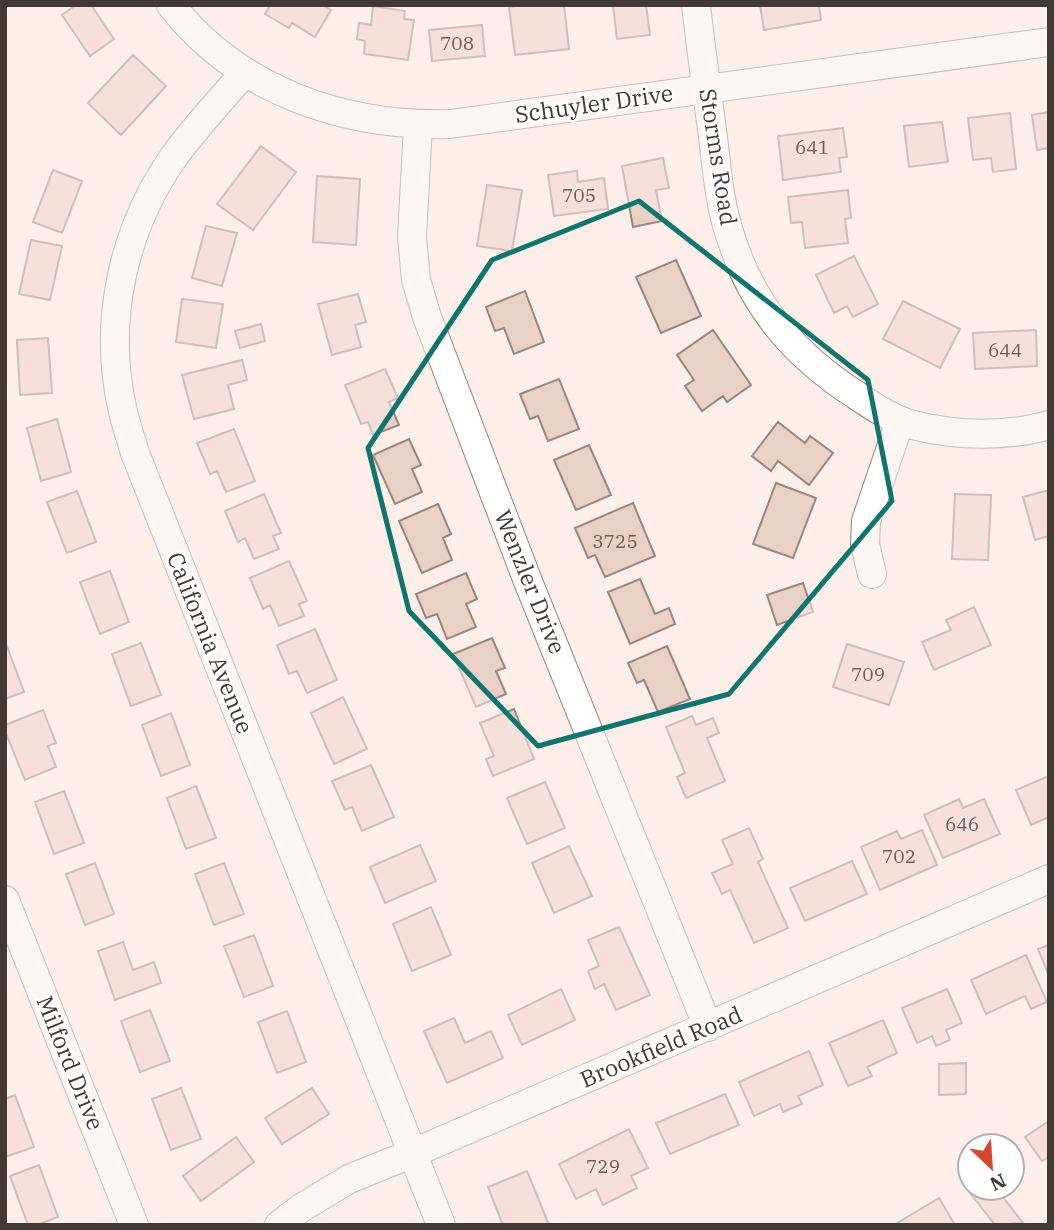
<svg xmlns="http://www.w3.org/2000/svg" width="1054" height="1230" font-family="'IBM Plex Serif',serif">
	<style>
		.building { fill: #ead1c8; stroke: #9c867e; stroke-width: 2 }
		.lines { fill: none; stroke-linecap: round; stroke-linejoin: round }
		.minor-casing { stroke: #968078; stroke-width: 30 }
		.minor { stroke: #fff; stroke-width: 28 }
		.marked { fill: none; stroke: #0f766e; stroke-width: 5; stroke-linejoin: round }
		.labels { text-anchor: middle; stroke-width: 5; stroke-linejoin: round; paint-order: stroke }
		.number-label { font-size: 19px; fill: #6c5f5a }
		.street-label { font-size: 23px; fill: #423935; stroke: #fff }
	</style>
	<rect width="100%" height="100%" fill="#feefe9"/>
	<path class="building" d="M76,5H91L114,39L90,56L62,15Z
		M270,5H322L331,10L315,37L292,23L289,28L265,14Z
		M522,5H564L569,49L515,55L509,7Z
		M613,5H646L650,35L617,39Z
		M760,5H819L821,20L764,30Z
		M373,6L405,11L404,19L414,20L408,60L364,54L365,41L357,39L359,23L371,25Z
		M482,25L485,56L432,61L429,30Z
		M133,55L166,86L121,135L88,103Z
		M1049,112V148L1037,150L1032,115Z
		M1010,113L1016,169L993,172L991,158L973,160L968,118Z
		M942,122L948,162L909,167L904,126Z
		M843,128L847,157L839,158L841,172L783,180L778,136Z
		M261,146L296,172L253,230L217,204Z
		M663,158L669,188L656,190L662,221L633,227L622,166Z
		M53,170L82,181L62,233L33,222Z
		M577,171L578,182L604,178L608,209L554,216L548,175Z
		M317,176L360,179L356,245L313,242Z
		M487,185L522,190L512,251L477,246Z
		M848,190L851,218L845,219L848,243L805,248L802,222L791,223L788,197Z
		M206,226L237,233L222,286L192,278Z
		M31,240L62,246L50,300L19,294Z
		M854,256L878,304L853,317L847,306L834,313L816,275Z
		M676,260L701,316L661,333L636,277Z
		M525,291L544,342L514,354L504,328L495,331L486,307Z
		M358,294L366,322L355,325L361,347L332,355L318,304Z
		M182,299L223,304L216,348L176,342Z
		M903,301L960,329L940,368L883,339Z
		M261,324L265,341L240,348L235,331Z
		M713,330L751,385L727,402L723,396L702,411L685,386L694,380L677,355Z
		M1036,330L1037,366L975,369L973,333Z
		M48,338L52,393L20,395L17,340Z
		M242,360L247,380L228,385L234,409L194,419L182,375Z
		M385,369L398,398L389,402L399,425L373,435L368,422L361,424L345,385Z
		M559,379L579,429L548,441L538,416L530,419L520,394Z
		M57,419L71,472L41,481L27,428Z
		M778,422L805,443L810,436L833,453L809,485L778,461L771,471L752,456Z
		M234,429L255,481L226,492L217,471L210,474L197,443Z
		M409,439L421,465L412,469L422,492L395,504L373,455Z
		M589,445L611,495L576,510L554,460Z
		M776,483L816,498L793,558L753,544Z
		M1049,490V536L1035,540L1023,497Z
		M77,491L96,542L67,553L47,502Z
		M264,494L281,533L273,536L279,549L254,559L245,538L238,542L225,511Z
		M955,494L991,495L988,560L952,559Z
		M633,503L655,556L605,577L595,555L588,558L575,528Z
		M438,504L451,534L443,538L452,560L422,573L399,521Z
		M289,561L307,601L299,604L304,616L279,626L270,605L263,609L250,578Z
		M110,571L129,622L100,634L80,582Z
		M466,573L477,599L466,604L476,627L447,639L437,614L426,618L416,594Z
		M640,579L655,614L669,608L675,624L630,644L608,592Z
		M803,583L813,612L777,625L767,595Z
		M974,607L991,645L934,670L922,642L951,630L946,620Z
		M315,629L337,680L307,693L297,671L289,674L277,645Z
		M492,638L505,668L496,671L506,694L476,707L453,654Z
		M5,641L24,692L5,699Z
		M141,643L161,695L131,706L112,654Z
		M847,644L904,662L889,705L833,687Z
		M667,646L690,699L658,712L644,680L637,683L628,663Z
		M343,697L367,749L334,764L311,713Z
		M514,709L534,759L493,776L486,759L494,756L480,723Z
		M43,710L56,743L48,746L56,767L25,780L5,731V725Z
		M171,713L190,765L161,776L142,725Z
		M692,716L696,725L713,718L719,733L707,738L725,781L686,798L677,777L685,773L666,727Z
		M371,765L394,817L362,831L352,807L345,810L332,781Z
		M1049,776V817L1031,825L1016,790Z
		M545,782L565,828L527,844L507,798Z
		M196,786L216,838L186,849L167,798Z
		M64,791L84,843L54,854L35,802Z
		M959,799L963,808L984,799L1000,834L943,858L924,815Z
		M749,828L763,859L758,862L788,928L754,943L730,890L722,894L712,873L733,864L722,840Z
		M922,830L937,865L880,890L861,847L897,831L901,839Z
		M420,845L436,881L385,903L370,867Z
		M569,846L592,896L554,913L532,863Z
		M852,861L867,894L805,921L790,888Z
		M95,863L114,914L85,925L66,874Z
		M224,863L244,914L214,925L195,874Z
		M431,907L451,955L412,971L393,924Z
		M619,927L650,995L616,1010L604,984L595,989L588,971L599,966L588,940Z
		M254,935L273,986L244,997L224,946Z
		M123,942L133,970L154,962L161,983L115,1000L98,951Z
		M1049,945V976L1038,949Z
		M1026,955L1047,1002L1031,1009L1025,996L986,1014L971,980Z
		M561,989L575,1020L522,1045L508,1015Z
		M947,989L962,1023L946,1030L950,1040L936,1046L932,1036L917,1043L902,1008Z
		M150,1010L170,1061L140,1072L121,1021Z
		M287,1011L306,1062L277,1073L258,1022Z
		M454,1018L465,1043L491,1031L503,1058L447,1083L424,1031Z
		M883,1020L897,1053L867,1067L872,1076L848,1086L829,1043Z
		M809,1051L823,1085L798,1096L802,1104L783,1112L780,1104L754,1116L739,1082Z
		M966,1063V1094L939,1095V1064Z
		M181,1088L201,1139L171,1150L152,1099Z
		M312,1088L329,1114L282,1144L265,1118Z
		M725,1094L739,1125L670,1154L656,1123Z
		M15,1095L34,1147L5,1157V1099Z
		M1049,1121V1157L1042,1161L1025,1137Z
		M629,1129L648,1168L631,1176L637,1188L603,1205L596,1189L576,1199L559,1164Z
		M236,1137L254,1162L201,1201L183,1176Z
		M39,1165L58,1217L37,1225H28L10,1176Z
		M527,1171L549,1225H503L488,1187Z
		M970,1181V1188H996L1023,1223L995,1225L964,1185Z
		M939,1198L955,1225H894Z"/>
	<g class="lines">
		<g class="minor-casing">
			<path id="minor" d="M171,5C238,91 345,127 450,124L1049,42
				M696,5C701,49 707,93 713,137C717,172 720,208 732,241C754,309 797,357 856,395C875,408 895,421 917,426C958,436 1008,437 1049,425
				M245,72C221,100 194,128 173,158C123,230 103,321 122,407C125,423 131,438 135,453L441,1225
				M418,125L412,237L416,280L427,317L527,579L708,1027
				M872,574L865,544L866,521L900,421
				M5,900L134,1225
				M279,1225L301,1208L349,1179L413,1153L1049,879"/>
		</g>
		<use href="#minor" class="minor"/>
	</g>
	<path d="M0 0H1054V1230H0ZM639,201L868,380L892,501L729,694L538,746L409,611L368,448L492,260Z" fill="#feefe9" fill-opacity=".55" fill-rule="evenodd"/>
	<path class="marked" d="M639,201L868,380L892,501L729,694L538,746L409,611L368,448L492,260Z"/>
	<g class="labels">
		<g class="number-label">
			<text x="457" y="50">708</text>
			<text x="812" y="154">641</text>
			<text x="579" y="202">705</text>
			<text x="1005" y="357">644</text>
			<text x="615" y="548">3725</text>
			<text x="868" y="681">709</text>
			<text x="962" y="831">646</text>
			<text x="899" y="863">702</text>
			<text x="603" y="1173">729</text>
		</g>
		<g class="street-label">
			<text transform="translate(594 104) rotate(-8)" y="8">Schuyler Drive</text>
			<text transform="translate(718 157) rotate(81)" y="8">Storms Road</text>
			<text transform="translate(530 582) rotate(68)" y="8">Wenzler Drive</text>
			<text transform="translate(210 643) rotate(68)" y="8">California Avenue</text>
			<text transform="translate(661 1047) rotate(-23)" y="8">Brookfield Road</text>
			<text transform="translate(70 1063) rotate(68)" y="8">Milford Drive</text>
		</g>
	</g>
	<rect width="1054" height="1230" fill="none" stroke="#423935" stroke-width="14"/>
	<g transform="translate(991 1167) rotate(155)"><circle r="33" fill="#ffffff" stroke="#b3b0ae" stroke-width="2"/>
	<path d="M0-5L12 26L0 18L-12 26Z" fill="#d3482e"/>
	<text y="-10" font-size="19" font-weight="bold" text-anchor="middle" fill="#423935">N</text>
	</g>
</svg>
